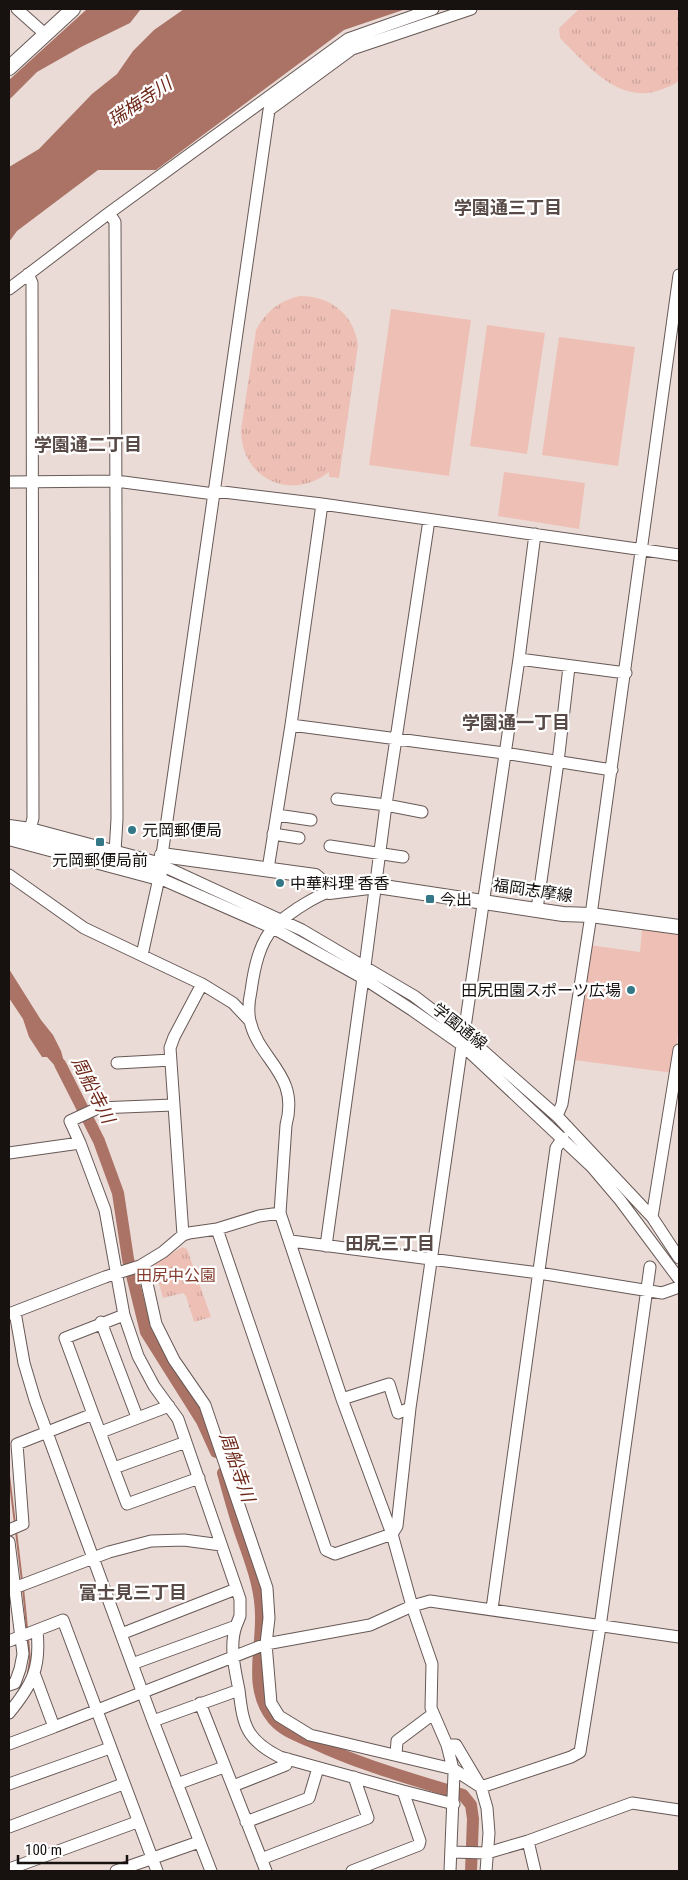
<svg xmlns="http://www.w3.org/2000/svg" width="688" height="1880" font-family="'Roboto Condensed','Noto Sans JP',sans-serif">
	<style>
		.grass { fill: url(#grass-tufts) }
		.pitch { fill: #eec0b5 }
		.water { fill: #aa7366 }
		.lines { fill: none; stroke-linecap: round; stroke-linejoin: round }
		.stream { stroke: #aa7366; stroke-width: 2 }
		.river { stroke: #aa7366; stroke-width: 12 }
		.minor-casing { stroke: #675956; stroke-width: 13 }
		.major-casing { stroke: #675956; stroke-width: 16 }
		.minor { stroke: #fff; stroke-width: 11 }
		.major { stroke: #fff; stroke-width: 14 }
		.poi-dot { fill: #347887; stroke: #fff; stroke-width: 2 }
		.labels { text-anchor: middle; stroke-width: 4.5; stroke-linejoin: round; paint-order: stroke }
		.poi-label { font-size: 16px; fill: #171210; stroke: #fff; text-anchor: start }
		.street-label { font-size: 16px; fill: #171210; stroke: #fff }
		.park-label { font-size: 16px; fill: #833b2b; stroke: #fff }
		.water-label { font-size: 18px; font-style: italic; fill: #6f291a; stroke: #fff }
		.neighbourhood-label { font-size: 18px; font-weight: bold; fill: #584a47; stroke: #fff }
	</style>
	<defs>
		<pattern id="grass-tufts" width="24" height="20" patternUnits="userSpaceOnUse" patternTransform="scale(1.25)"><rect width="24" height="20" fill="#eec0b5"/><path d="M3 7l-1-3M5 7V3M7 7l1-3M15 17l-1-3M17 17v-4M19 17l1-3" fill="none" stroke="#cba49b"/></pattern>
	</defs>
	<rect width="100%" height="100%" fill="#ebdbd7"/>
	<path class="grass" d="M579,9H679V81C627,114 595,73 560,38L559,28Z
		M300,296C330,296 354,314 358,345L339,478L329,477V472C291,502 241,479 241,430L256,330C265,312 280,300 300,296Z
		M182,1247L187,1249L211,1317L194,1322L186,1296L183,1293L163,1298L154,1265Z"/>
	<path class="pitch" d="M391,309L471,320L449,476L369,465Z
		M487,325L545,333L527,454L470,446Z
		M559,337L635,347L618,466L542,455Z
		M504,472L585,483L579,529L498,516Z
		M642,929L679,935V1027L673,1073L574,1060L589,945L640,952Z"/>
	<path class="water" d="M87,9H141L130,23L81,47L37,72L9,100V80Z
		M184,9H406L344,30L156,170H98L17,231L9,242V167L39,149L92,94L117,74L133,51L154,30Z
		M9,969L41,1020L53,1035L61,1051L68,1076L64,1082L56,1067L47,1057H42L29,1037L23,1019L9,998Z"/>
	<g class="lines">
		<path class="stream" d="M9,1475L15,1524
			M16,1531L22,1581
			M23,1588L27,1628
			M28,1638L30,1660L28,1673"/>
		<path class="river" d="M60,1064L99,1141L118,1193L128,1259L146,1332L202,1421L216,1452
			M223,1473C228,1491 233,1510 239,1528C249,1558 262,1587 261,1620C261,1654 249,1689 273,1719C283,1731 298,1736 312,1742C360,1765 412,1779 463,1795L471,1805L473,1819L471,1871"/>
		<g class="minor-casing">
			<path id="minor" d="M17,9L45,34
				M109,213L115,222L117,819L115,852
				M9,289L109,213L348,39L433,9
				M9,482L116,481L214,494
				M215,491L322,504L679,555
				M519,659L626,673
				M291,725L504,753L612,770
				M337,799L386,805L422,812
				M277,815L311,820
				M273,834L299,838
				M28,838L33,818L32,283L28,274
				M330,846L403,857
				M162,855L269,110L352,49L471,9
				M161,865L302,930L414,996L464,1034L557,1116L652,1217L679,1258
				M268,869L291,725L322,504
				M9,875L84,928L202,984L233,1003L250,1021
				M329,892C318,895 308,902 298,908C290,914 281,919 274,927C259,943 254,969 251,991C249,1000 248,1012 250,1021C259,1061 300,1074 286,1125L280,1213L342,1399L392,1534L412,1606L432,1664L431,1708L447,1745L454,1773L450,1871
				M537,909L558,762L569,667
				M142,955L159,878L273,928L363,978L412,1010L462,1045L592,1167L620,1200L679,1279
				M365,966L386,805L429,520
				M464,1034L519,659L535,534
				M117,1063L171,1060
				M173,1105L98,1108L70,1121L80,1143L105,1210L124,1315L138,1356L154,1386L178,1419L240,1599V1616L236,1626
				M557,1116L562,1104L591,915L679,275
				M9,1153L80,1143
				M652,1217L679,1050
				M217,1229L326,1550L335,1554L392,1534L397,1526L410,1408L462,1045
				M183,1235L170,1048L174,1037L202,984
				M291,1241L539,1273L662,1293L679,1287
				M326,1246L363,978
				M143,1265L156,1324L174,1360L205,1405L267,1588L269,1618L266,1644L271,1703L279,1716L310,1735L453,1769L481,1787L487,1808L489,1833L486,1871
				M15,1312L24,1363L35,1400L153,1721L211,1871
				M9,1314L105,1277L140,1266L163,1252L183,1235L189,1233L217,1229L259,1216L280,1213
				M101,1322L137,1417
				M342,1399L389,1384L398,1413L410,1408
				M93,1414L65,1338L124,1315
				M101,1432L169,1406
				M114,1468L186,1442
				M9,1530L23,1524L17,1444L93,1414L127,1504L199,1478
				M9,1542L23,1654L20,1669L15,1683L9,1685
				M9,1590L109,1552L151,1541L184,1540L221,1545
				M492,1609L556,1148L563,1138
				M121,1634L236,1589
				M9,1641L63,1620L157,1871
				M132,1664L236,1626C229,1646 235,1670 239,1690
				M34,1673L54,1727L266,1644L370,1625L412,1606L430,1601L679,1637
				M200,1703L266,1871
				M9,1713C32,1685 41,1668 37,1631
				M153,1721L239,1690C243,1725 246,1740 280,1757L403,1791L420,1841L419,1845L352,1871
				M9,1744L54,1727
				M447,1745H456L481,1787L571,1757L580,1752L600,1627L650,1267
				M396,1755L397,1741L433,1714
				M9,1784L110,1748
				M177,1784L224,1767
				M233,1786L286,1765L288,1759
				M403,1791L454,1804
				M246,1822L309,1798L318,1768
				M9,1827L123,1784
				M528,1841L535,1871
				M451,1852L487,1853L528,1841L632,1803L679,1810
				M261,1859L368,1818L354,1777
				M12,1868L137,1822
				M116,1871L199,1842"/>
		</g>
		<g class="major-casing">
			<path id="major" d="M9,68L73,9
				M9,827L30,830L161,865
				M9,838L159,878L162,855L315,876L321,881L329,892L377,886L563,914L591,915L679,927"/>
		</g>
		<use href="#minor" class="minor"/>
		<use href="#major" class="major"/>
	</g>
	<g class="poi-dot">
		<circle cx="132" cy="830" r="5"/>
		<rect x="95" y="837" width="10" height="10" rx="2.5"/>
		<circle cx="280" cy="883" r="5"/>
		<rect x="425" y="894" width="10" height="10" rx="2.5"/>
		<circle cx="631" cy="990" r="5"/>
	</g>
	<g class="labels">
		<g class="poi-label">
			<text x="142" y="836">元岡郵便局</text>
			<text x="100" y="866" text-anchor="middle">元岡郵便局前</text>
			<text x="290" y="889">中華料理 香香</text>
			<text x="440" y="905">今出</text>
			<text x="621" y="996" text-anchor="end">田尻田園スポーツ広場</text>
		</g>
		<g class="street-label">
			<text transform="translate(533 890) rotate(8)" y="6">福岡志摩線</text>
			<text transform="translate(460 1026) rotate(38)" y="6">学園通線</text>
		</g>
		<g class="park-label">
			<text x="176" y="1281">田尻中公園</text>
		</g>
		<g class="water-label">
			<text transform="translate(140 102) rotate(-34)" y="6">瑞梅寺川</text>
			<text transform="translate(93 1090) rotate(63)" y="6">周船寺川</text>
			<text transform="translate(237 1467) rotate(71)" y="6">周船寺川</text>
		</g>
		<g class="neighbourhood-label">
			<text x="508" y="214">学園通三丁目</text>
			<text x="88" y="451">学園通二丁目</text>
			<text x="516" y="729">学園通一丁目</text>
			<text x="390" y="1250">田尻三丁目</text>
			<text x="133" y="1599">富士見三丁目</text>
		</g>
	</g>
	<rect width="688" height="1880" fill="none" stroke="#171210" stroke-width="20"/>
	<path d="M18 1855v8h109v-8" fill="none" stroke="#171210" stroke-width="2.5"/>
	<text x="25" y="1855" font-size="15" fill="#171210" stroke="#ffffff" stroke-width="4" paint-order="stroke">100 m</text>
</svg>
